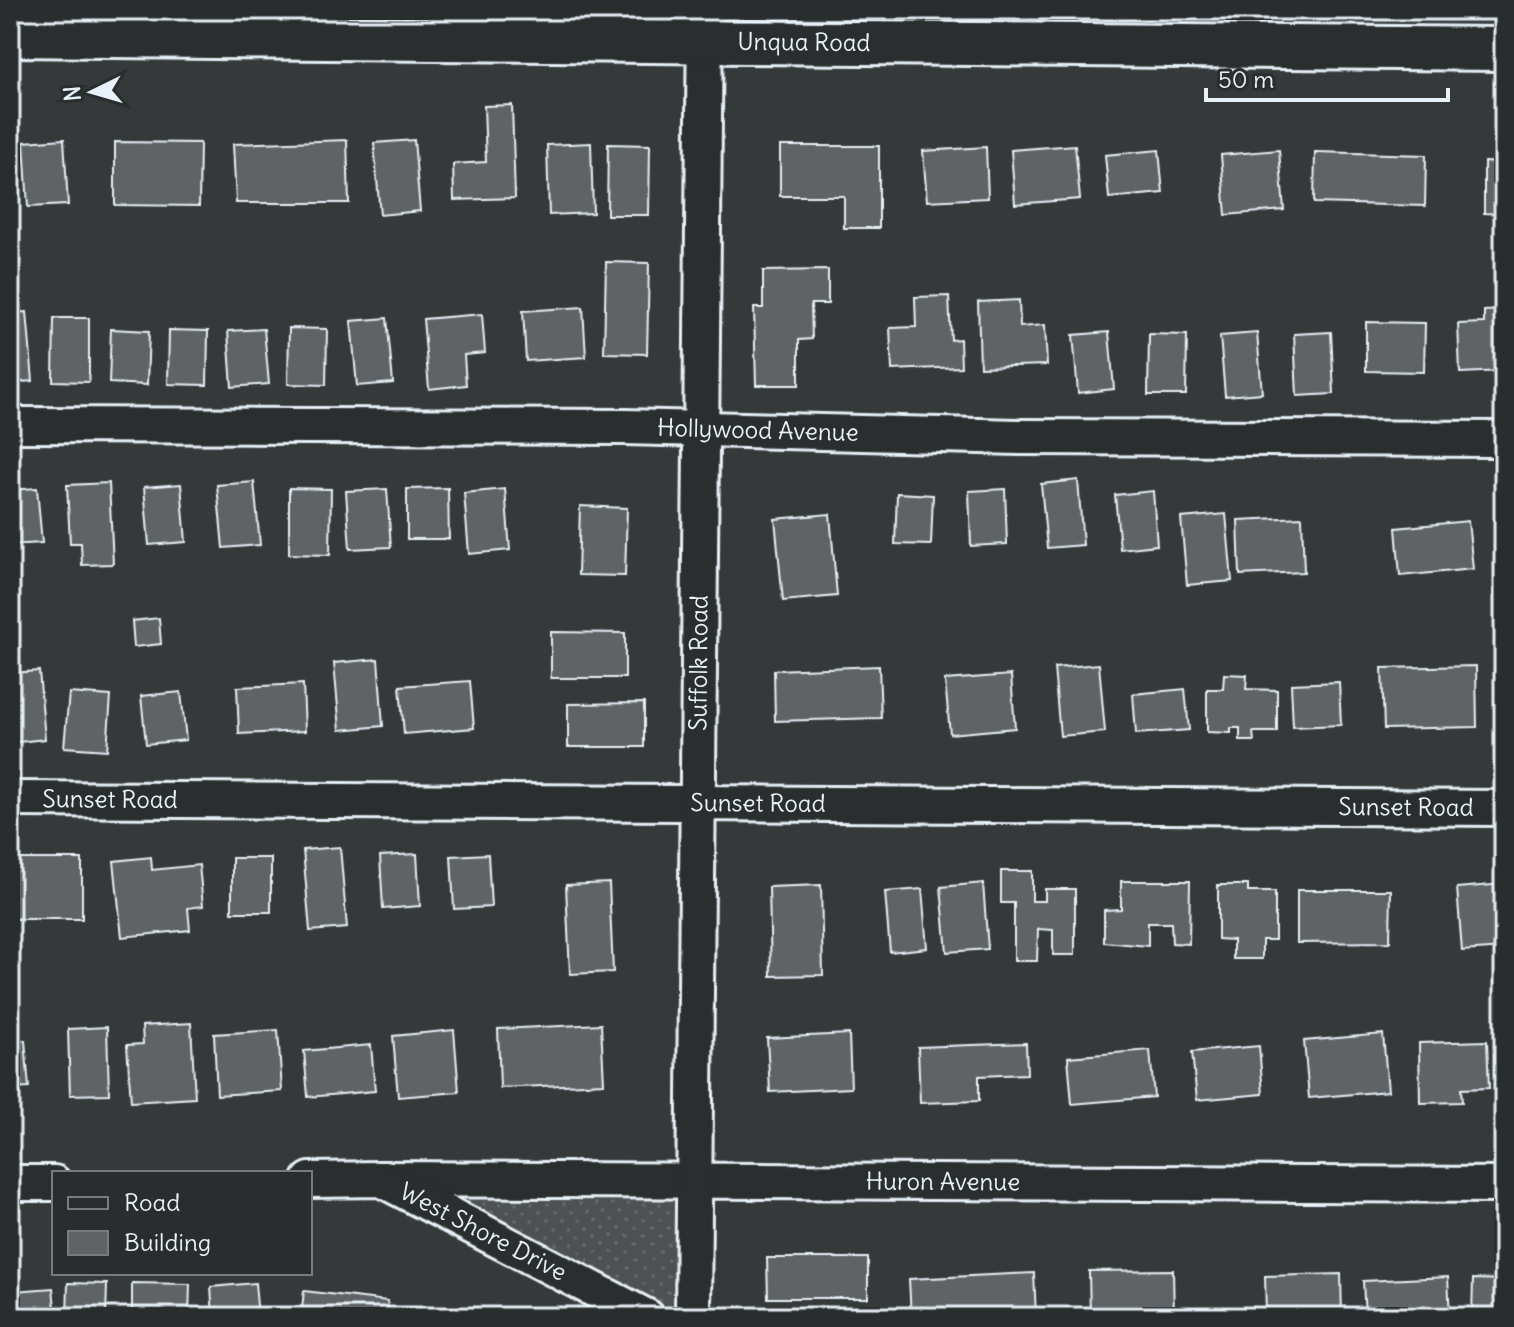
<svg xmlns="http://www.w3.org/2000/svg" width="1514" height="1327" font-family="Delius,sans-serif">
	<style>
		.grass { fill: url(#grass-dots); stroke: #9aa1a5; stroke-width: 2 }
		.building { fill: #5f6365; stroke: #e8f1f8; stroke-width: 2 }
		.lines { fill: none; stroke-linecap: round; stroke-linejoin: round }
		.minor-casing { stroke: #e8f1f8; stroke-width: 40 }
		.tertiary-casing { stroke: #e8f1f8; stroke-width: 48 }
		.minor { stroke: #2a2d2e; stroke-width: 34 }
		.tertiary { stroke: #2a2d2e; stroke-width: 42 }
		.labels { text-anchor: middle; stroke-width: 6; stroke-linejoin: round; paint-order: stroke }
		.street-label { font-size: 24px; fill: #e8f1f8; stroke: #2a2d2e }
	</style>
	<defs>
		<pattern id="grass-dots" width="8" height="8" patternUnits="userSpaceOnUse" patternTransform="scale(2)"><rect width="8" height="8" fill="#4d5152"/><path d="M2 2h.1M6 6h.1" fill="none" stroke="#676a6c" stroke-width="1.8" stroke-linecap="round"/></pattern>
	</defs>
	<rect width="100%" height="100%" fill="#35393a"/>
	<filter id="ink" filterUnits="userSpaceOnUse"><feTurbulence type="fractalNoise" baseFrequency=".0125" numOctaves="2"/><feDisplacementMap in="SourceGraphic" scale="16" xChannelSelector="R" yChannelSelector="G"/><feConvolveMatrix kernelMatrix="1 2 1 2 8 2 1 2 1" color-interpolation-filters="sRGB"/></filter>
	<g filter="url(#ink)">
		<path class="grass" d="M410,1186H687L685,1317H660Z"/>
		<path class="building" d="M512,105L515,198L454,200L453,164L486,162L484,106Z
			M64,139L68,205L28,207L24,142Z
			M347,140L349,203H236L233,144Z
			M414,140L420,211L380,215L374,143Z
			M115,142L200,143L199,206L115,205Z
			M591,143L593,213L549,215L547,145Z
			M608,144L650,145L649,215H607Z
			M1075,145L1080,199L1015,204L1011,150Z
			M780,146H879V228H844V196H780Z
			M986,147L988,198L927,201L923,151Z
			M1159,150L1163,193L1109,198L1105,155Z
			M1279,150L1284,210L1226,215L1221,155Z
			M1315,152L1426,155L1425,206L1314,203Z
			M1484,162L1504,163V214L1484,213Z
			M606,262L649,263L647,354L604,353Z
			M828,270V304H811L812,339L799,340V385H756L754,308H763V271Z
			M949,296L951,340L960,339L961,367L892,370L890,328L916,327L915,297Z
			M1019,300L1020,327L1045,325L1047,365L980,367L978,302Z
			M583,307L586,357L526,361L523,311Z
			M1504,310V371L1460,373L1458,324L1484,323V311Z
			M27,312L33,381L10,383V313Z
			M482,314L485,353L464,355L466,385L429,389L423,319Z
			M54,318H89V382L53,381Z
			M387,318L393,383L357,386L351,321Z
			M1366,322L1425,323L1424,372L1366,371Z
			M289,328L327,329L326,385L288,384Z
			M111,329L149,331L147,385L109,383Z
			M264,329L269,384L232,387L228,331Z
			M169,330L208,331L207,385L168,384Z
			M1109,332L1114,389L1078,393L1073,335Z
			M1331,332L1334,394L1297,396L1294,334Z
			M1257,333L1262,393L1225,396L1220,336Z
			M1149,334L1187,335L1186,395H1148Z
			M1078,480L1083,545L1047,548L1041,484Z
			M254,482L260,545L223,548L217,485Z
			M109,483L113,564L82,565L81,543H70L67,485Z
			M181,484L186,542L149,545L144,487Z
			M37,488L42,543L10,545V490Z
			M289,488L331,489L330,555L289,554Z
			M448,488L449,539H407V489Z
			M387,489L391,547L350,549L346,491Z
			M505,489L510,550L469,554L464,493Z
			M1005,489L1007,544L971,546L969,491Z
			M1153,491L1157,545L1120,549L1115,495Z
			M897,493L933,495L931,545L895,544Z
			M580,506L627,508L625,576L578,575Z
			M830,514L837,596L783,601L775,519Z
			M1226,514L1232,581L1187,585L1181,518Z
			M1302,517L1304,572L1240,575L1238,520Z
			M1468,521L1473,569L1400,576L1396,528Z
			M159,618L161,644L134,647L132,621Z
			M551,632L625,633V678H551Z
			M378,659L383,726L340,730L334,663Z
			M1099,664L1105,732L1060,736L1054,668Z
			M879,666L881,718L775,721L774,670Z
			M1476,666L1477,727L1384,729L1382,668Z
			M39,671L45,739L10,743V673Z
			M1224,674L1247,675L1246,689L1277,690V732H1253L1254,741H1240V728H1231V733L1207,732V689H1223Z
			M1011,675L1015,728L950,734L945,680Z
			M470,681L474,728L404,734L400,686Z
			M1339,682L1341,725L1293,727L1291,684Z
			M303,684L305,731L239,734L237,687Z
			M1185,689L1189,730L1136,734L1133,694Z
			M181,692L186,740L146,744L141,696Z
			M69,693L111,696L107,750L64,747Z
			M644,703V747H568V704Z
			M340,847L347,928L310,931L303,850Z
			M417,854L420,906L383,909L380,856Z
			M488,854L491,907L454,909L451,856Z
			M151,857L152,870L199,865L203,906L188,908L190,930L122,937L114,861Z
			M232,858H271V912H232Z
			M10,859H82V919H10Z
			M1001,871H1032V901H1045V889H1075V955H1053V930L1038,929L1037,961H1014V903H1001Z
			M1121,881H1190L1189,944L1172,943L1171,923H1148V946L1104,942V910L1121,909Z
			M609,883L613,972L570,974L566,885Z
			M983,883L988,949L947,952L941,887Z
			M1504,884V948L1462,951L1457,888Z
			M821,885L823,975L771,976L769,887Z
			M1218,885H1248V892H1275V940H1262V959H1233V940L1218,939Z
			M922,889L927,948L890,952L885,892Z
			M1297,890H1391L1390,942L1297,943Z
			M191,1023L195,1098L131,1102L127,1045L143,1044L142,1026Z
			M601,1024L604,1083L500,1088L498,1029Z
			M107,1027L109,1094L70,1095L68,1029Z
			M278,1030L282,1091L217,1095L214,1034Z
			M454,1030L459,1092L398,1097L393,1036Z
			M849,1034L851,1088L770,1092L767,1038Z
			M1383,1034L1388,1091L1309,1098L1304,1041Z
			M25,1040L29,1088L10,1089V1041Z
			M1487,1041L1489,1088L1461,1089L1462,1102L1420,1103L1419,1043Z
			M1026,1043L1027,1074L979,1076V1101L920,1103L918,1047Z
			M371,1045L375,1091L308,1097L304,1051Z
			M1259,1046L1263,1094L1197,1100L1192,1052Z
			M1150,1050L1154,1097L1072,1104L1068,1057Z
			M767,1258H868V1298H768Z
			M1173,1270L1174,1317H1090L1089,1271Z
			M1034,1273L1036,1317H911L909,1279Z
			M1341,1274L1342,1317H1266L1265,1276Z
			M1448,1277L1450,1317H1365L1363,1281Z
			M1473,1279L1504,1280V1317H1472Z
			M68,1283L107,1284L106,1317H67Z
			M132,1283L190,1284L189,1317H132Z
			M255,1283L258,1317H213L211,1287Z
			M53,1288L56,1317H16L14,1291Z
			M304,1291L388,1301L386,1317H301Z"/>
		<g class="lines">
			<g class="minor-casing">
				<g id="minor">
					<path id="s1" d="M10,425L625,427L1019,437L1504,439"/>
					<path id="s2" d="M10,799L1504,808"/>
					<path id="s3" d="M381,1179L1504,1185"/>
					<path id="s4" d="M310,1180L381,1179L647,1317"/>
					<path d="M10,1183H54"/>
					<path id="s5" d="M693,1317L705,10"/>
				</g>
			</g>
			<g class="tertiary-casing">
				<g id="tertiary">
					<path id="s6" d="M10,35L1504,49"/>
				</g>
			</g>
			<use href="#minor" class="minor"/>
			<use href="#tertiary" class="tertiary"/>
		</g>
	</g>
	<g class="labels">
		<g class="street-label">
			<text dy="8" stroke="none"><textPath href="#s6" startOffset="794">Unqua Road</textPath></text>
			<text dy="8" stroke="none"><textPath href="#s1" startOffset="748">Hollywood Avenue</textPath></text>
			<text dy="8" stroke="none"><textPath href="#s5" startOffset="654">Suffolk Road</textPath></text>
			<text dy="8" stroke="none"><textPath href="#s2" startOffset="100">Sunset Road</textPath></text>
			<text dy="8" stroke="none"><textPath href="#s2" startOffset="748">Sunset Road</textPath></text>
			<text dy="8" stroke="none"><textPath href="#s2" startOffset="1396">Sunset Road</textPath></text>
			<text dy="8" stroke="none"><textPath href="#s3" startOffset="562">Huron Avenue</textPath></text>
			<text dy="8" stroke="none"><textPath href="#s4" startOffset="186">West Shore Drive</textPath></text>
		</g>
	</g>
	<rect width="1514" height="1327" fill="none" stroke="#2a2d2e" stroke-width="40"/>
	<rect x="20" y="20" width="1474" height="1287" fill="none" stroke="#e8f1f8" stroke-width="3" filter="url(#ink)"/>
	<rect x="52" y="1171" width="260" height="104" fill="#2a2d2e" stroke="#767b7f" stroke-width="2"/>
	<rect x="68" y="1197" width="40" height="12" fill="#2a2d2e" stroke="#767b7f" stroke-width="2"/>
	<text x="124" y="1211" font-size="24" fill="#e8f1f8">Road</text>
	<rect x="68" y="1231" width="40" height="24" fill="#5f6365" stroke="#767b7f" stroke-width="2"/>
	<text x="124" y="1251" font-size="24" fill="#e8f1f8">Building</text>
	<g transform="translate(92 92) rotate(265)" stroke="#2a2d2e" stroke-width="6" paint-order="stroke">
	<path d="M0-6L14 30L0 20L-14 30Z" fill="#e8f1f8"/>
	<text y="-12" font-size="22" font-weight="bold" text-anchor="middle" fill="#e8f1f8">N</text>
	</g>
	<path d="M1206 88v12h242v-12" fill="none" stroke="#e8f1f8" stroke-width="4"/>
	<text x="1218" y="88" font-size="24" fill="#e8f1f8" stroke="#2a2d2e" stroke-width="6" paint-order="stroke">50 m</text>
</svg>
